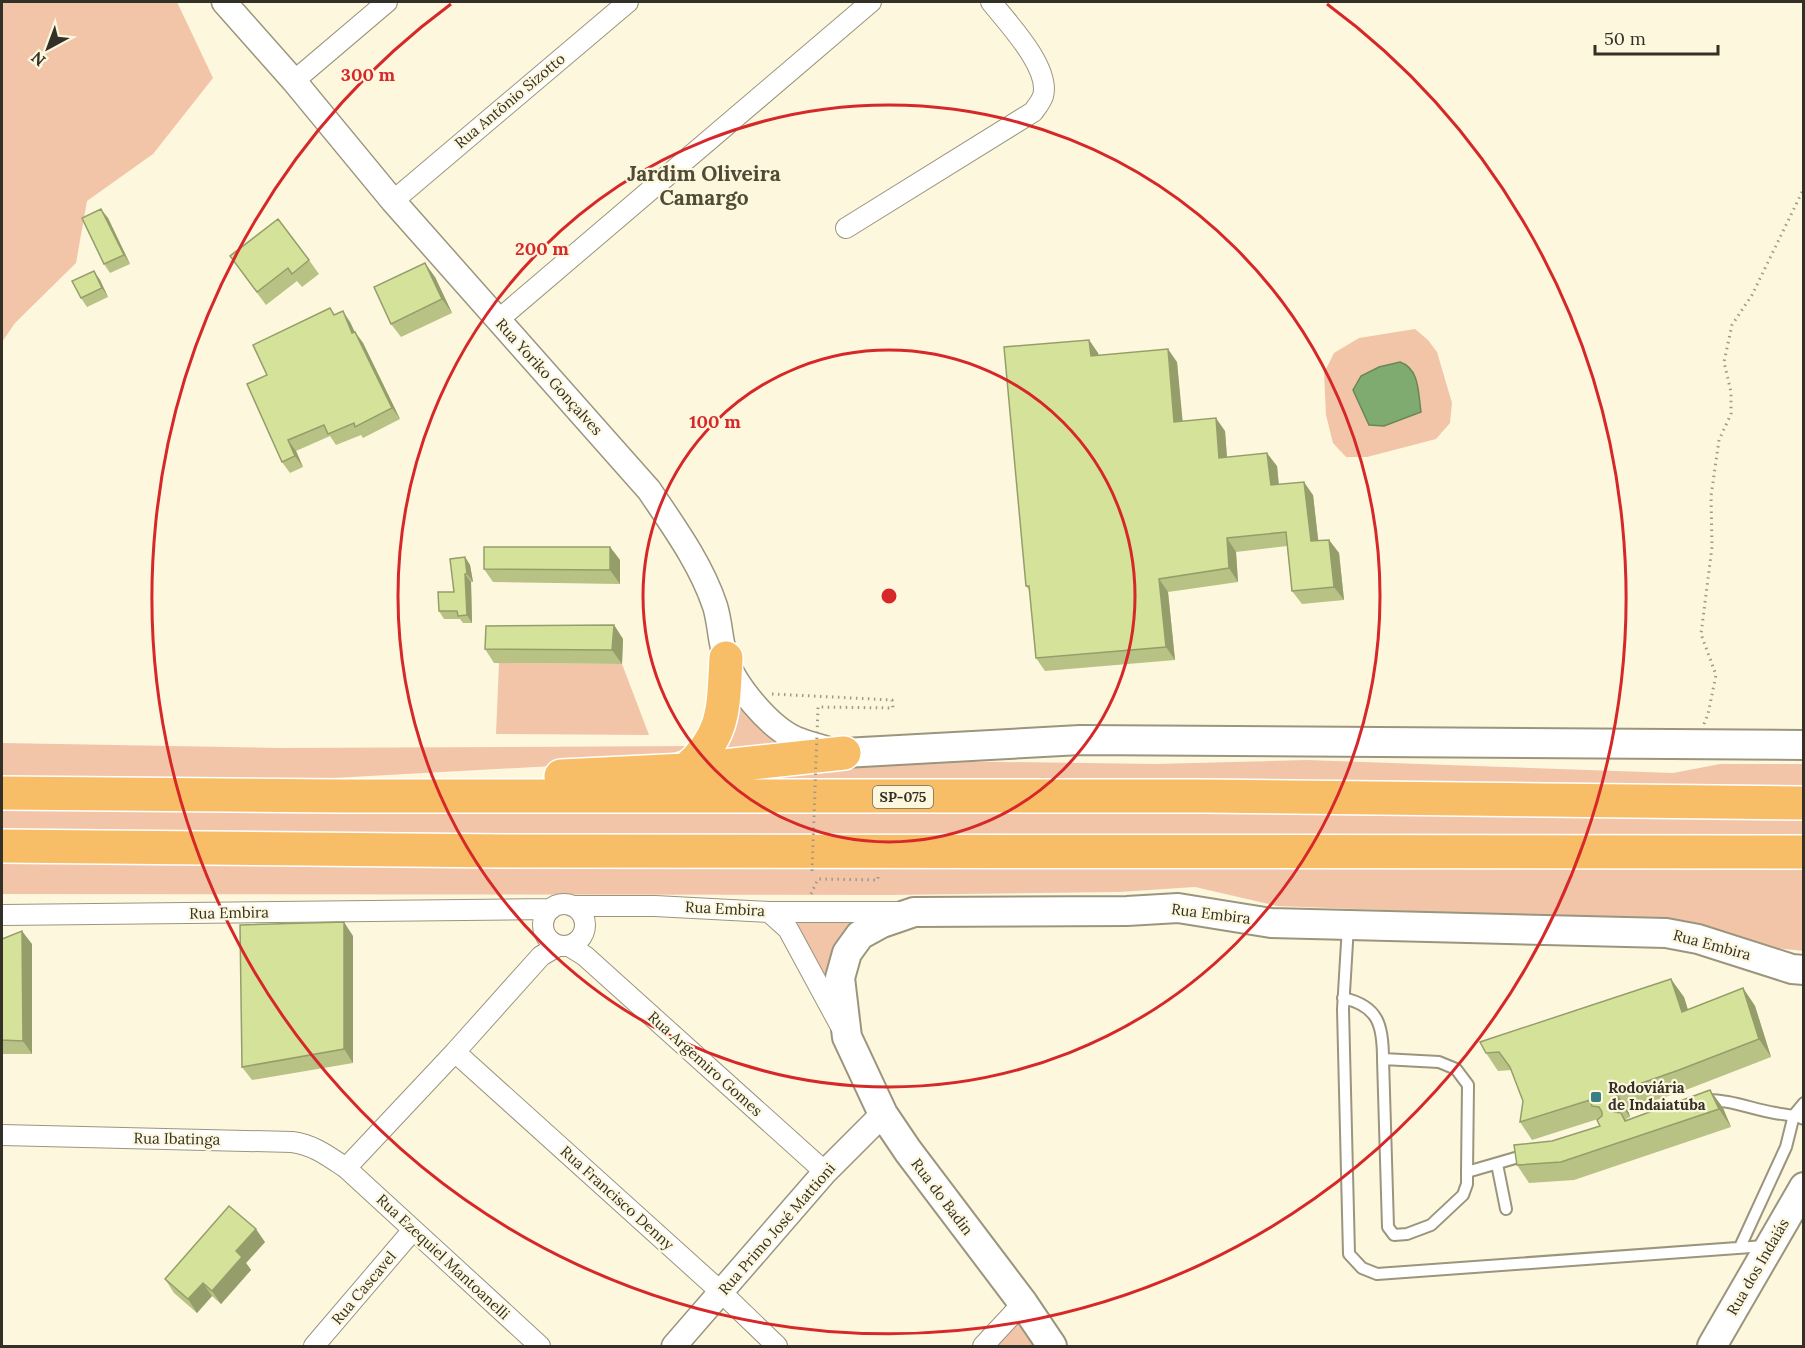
<svg xmlns="http://www.w3.org/2000/svg" width="1805" height="1348" font-family="Lora,serif">
	<style>
		.green { fill: #f2c5a8 }
		.water { fill: #80ab70; stroke: #69865a; stroke-width: 1.5 }
		.lines { fill: none; stroke-linecap: round; stroke-linejoin: round }
		.service-casing { stroke: #9b957e; stroke-width: 14 }
		.minor-casing { stroke: #9b957e; stroke-width: 22 }
		.tertiary-casing { stroke: #9b957e; stroke-width: 27 }
		.secondary-casing { stroke: #9b957e; stroke-width: 32 }
		.motorway-casing { stroke: #fff; stroke-width: 36 }
		.path { stroke: #9e9a88; stroke-width: 3; stroke-dasharray: 1.5 4.5; stroke-linecap: butt }
		.service { stroke: #fff; stroke-width: 10 }
		.minor { stroke: #fff; stroke-width: 20 }
		.tertiary { stroke: #fff; stroke-width: 24 }
		.secondary { stroke: #fff; stroke-width: 28 }
		.motorway { stroke: #f8bd67; stroke-width: 33 }
		.path-bridge { stroke: #9e9a88; stroke-width: 3; stroke-dasharray: 1.5 4.5; stroke-linecap: butt }
		.wall { fill: #b7c284 }
		.shaded-wall { fill: #959e6b }
		.building { fill: #d5e299; stroke: #959e6b; stroke-width: 1.5 }
		.ring { fill: none; stroke: #d62828; stroke-width: 3 }
		.poi-dot { fill: #388084; stroke: #fdf7dd; stroke-width: 2 }
		.labels { text-anchor: middle; stroke-width: 4.5; stroke-linejoin: round; paint-order: stroke }
		.shield { fill: #fdf7dd; stroke: #706c5e; stroke-width: 1.5 }
		.shield-label { font-size: 14px; font-weight: bold; fill: #333027 }
		.street-label { font-size: 15px; fill: #333027; stroke: #fdf7dd }
		.poi-label { font-size: 15px; font-weight: bold; fill: #333027; stroke: #fdf7dd; text-anchor: start }
		.district-label { font-size: 21px; font-weight: bold; fill: #504b36; stroke: #fdf7dd }
		.centre { fill: #d62828; stroke: #fdf7dd; stroke-width: 3 }
		.ring-label { font-size: 18px; text-anchor: middle; font-weight: bold; fill: #d62828; stroke: #fdf7dd; stroke-width: 4.5; stroke-linejoin: round; paint-order: stroke }
	</style>
	<rect width="100%" height="100%" fill="#fdf7dd"/>
	<path class="green" d="M2,2H177L213,78L153,154L87,201L76,263L15,323L2,342Z
		M1415,329L1428,340L1437,352L1452,403L1450,423L1436,439L1367,457H1346L1333,443L1326,415L1324,373L1334,353L1359,338Z
		M499,663L622,664L649,735L496,734Z
		M731,689L789,744L713,754Z
		M2,743L280,748L691,746L663,757L625,762L297,780L2,784Z
		M860,760L1155,764L1307,760L1673,773L1720,764H1804L1803,789L651,782Z
		M2,804L1804,815L1803,841L2,837Z
		M2,857L1803,861L1804,951L1776,948L1685,921L1277,906L1195,887L1119,892L888,895L2,894Z
		M889,912L865,933L839,1015L792,930L804,917Z
		M1022,1309L1046,1346H988Z"/>
	<path class="water" d="M1400,362C1420,369 1418,393 1421,412L1384,426L1369,425L1353,390L1361,376L1379,367Z"/>
	<g class="lines">
		<g class="service-casing">
			<path id="service" d="M1348,926L1343,1009L1349,1254L1362,1268L1377,1274L1765,1246
				M1343,998C1379,1006 1383,1026 1383,1059L1388,1227L1394,1235L1407,1234L1431,1225L1463,1195L1467,1184V1172L1468,1085L1456,1069L1439,1062L1383,1059
				M1704,1100C1729,1099 1751,1109 1775,1113C1786,1115 1794,1115 1804,1119
				M1497,1164L1506,1209
				M1467,1172L1529,1154
				M1740,1247L1786,1147L1794,1115L1804,1103"/>
		</g>
		<g class="minor-casing">
			<path id="minor" d="M294,81L387,2
				M393,201L628,2
				M846,228L1033,112C1036,108 1041,102 1043,96C1051,68 1007,22 991,2
				M498,320L871,2
				M543 925a21 21 0 1 1 42 0a21 21 0 1 1-42 0Z
				M572,906H655L769,912H899
				M769,912L788,929L840,1025
				M2,915L551,909
				M569,946L585,956L825,1172
				M455,1052L721,1292L777,1346
				M2,1135L292,1142C314,1145 328,1156 346,1168L540,1346
				M346,1168L455,1052L541,956L558,946
				M314,1346L413,1230
				M983,1346L1023,1303"/>
		</g>
		<g class="tertiary-casing">
			<path id="tertiary" d="M224,2L294,81L393,201L649,490C674,527 701,564 715,606C720,622 720,640 725,656C733,684 769,727 796,739C808,744 822,747 835,751
				M674,1346L825,1172L883,1114"/>
		</g>
		<g class="secondary-casing">
			<path id="secondary" d="M844,753L1080,740L1804,745
				M1052,1346L1023,1303L908,1151L883,1114L847,1037L840,978L847,953L860,935L882,923L914,912L1127,911L1178,908L1271,923L1666,933L1698,939L1792,969L1804,970
				M1712,1346L1804,1187"/>
		</g>
		<g class="motorway-casing">
			<path id="motorway" d="M686,770C726,735 723,708 726,658
				M561,776L686,770L844,753
				M2,793L340,796H1203L1804,803
				M2,846L505,851L1804,852"/>
		</g>
		<path class="path" d="M772,694L892,700L893,708L818,707
			M1704,724L1708,714L1716,675L1701,634L1712,547L1711,496L1719,440L1731,414V392L1724,362L1732,325L1752,295L1804,188
			M811,894L818,879L878,880V874"/>
		<use href="#service" class="service"/>
		<use href="#minor" class="minor"/>
		<use href="#tertiary" class="tertiary"/>
		<use href="#secondary" class="secondary"/>
		<use href="#motorway" class="motorway"/>
		<path class="path-bridge" d="M812,871L818,707"/>
	</g>
	<path class="wall" d="M108,218L130,264L110,273L104,264Z
		M230,256L309,260L319,274L302,287L297,281L266,305Z
		M94,271L100,280L108,297L87,307L81,298Z
		M435,277L452,313L401,337L391,324Z
		M330,308L335,315L350,322L355,332L363,343L400,419L363,438L361,435L336,445L330,436L296,451L303,467L290,473L282,462L267,375Z
		M1089,340L1098,353L1099,355L1177,362L1182,421L1225,431L1227,457L1277,466L1279,485L1313,495L1318,541L1329,540L1339,553L1344,600L1302,604L1292,591L1287,546L1236,552L1238,582L1168,592L1175,660L1045,671L1036,658L1030,591L1026,586Z
		M610,547L620,560V584L493,582L484,569Z
		M465,557L470,565L473,582H471L472,623H463L460,619H444L439,611L454,592Z
		M614,625L623,639L622,664L494,663L485,649Z
		M353,936V1063L252,1080L242,1067Z
		M2,939L32,944V1054H2Z
		M1743,988L1755,1006L1771,1057L1691,1088L1628,1110L1630,1117L1626,1119V1120L1710,1090L1723,1108L1731,1127L1574,1180L1529,1183L1517,1165L1552,1141L1600,1126L1598,1119L1532,1140L1520,1122L1523,1101L1511,1070L1498,1071L1486,1053L1684,997L1688,1010Z
		M265,1242L246,1263L251,1270L221,1304L212,1296L197,1313L174,1293L165,1279Z"/>
	<path class="shaded-wall" d="M101,209L108,218L130,264L124,255Z
		M425,263L435,277L452,313L442,299Z
		M94,271L100,280L108,297L102,288Z
		M343,311L350,322L360,344L352,333Z
		M355,332L363,343L400,419L392,408Z
		M1089,340L1098,353L1100,369L1091,356Z
		M1168,349L1177,362L1184,435L1174,422Z
		M1216,418L1225,431L1228,472L1219,458Z
		M288,440L296,451L303,467L295,456Z
		M1267,453L1277,466L1280,499L1271,485Z
		M1304,482L1313,495L1320,555L1311,541Z
		M1227,538L1236,552L1238,582L1229,568Z
		M1329,540L1339,553L1344,600L1334,587Z
		M610,547L620,560V584L610,570Z
		M465,557L470,565L473,582L467,574Z
		M465,574L471,582L472,623L467,615Z
		M1159,579L1168,592L1175,660L1166,647Z
		M614,625L623,639L622,664L612,650Z
		M344,922L353,936V1063L344,1049Z
		M22,931L32,944V1054L23,1041Z
		M1671,979L1684,997L1694,1030L1682,1012Z
		M1743,988L1755,1006L1771,1057L1759,1039Z
		M1710,1090L1723,1108L1731,1127L1719,1109Z
		M1616,1092L1628,1110L1630,1117L1617,1099Z
		M1612,1102L1634,1131L1637,1138L1625,1121L1624,1126L1611,1108Z
		M256,1229L265,1242L246,1263L251,1270L221,1304L212,1291L236,1251Z
		M203,1283L212,1296L197,1313L188,1299Z"/>
	<path class="building" d="M101,209L124,255L104,264L82,218Z
		M278,219L309,260L292,274L288,268L257,292L230,256Z
		M425,263L442,299L391,324L374,287Z
		M94,271L102,288L81,298L72,281Z
		M330,308L334,315L343,311L352,333L355,332L392,408L355,427L354,423L328,434L324,425L288,440L295,456L282,462L247,384L267,375L253,345Z
		M1089,340L1091,356L1168,349L1174,422L1216,418L1219,458L1267,453L1271,485L1304,482L1311,541L1329,540L1334,587L1292,591L1286,532L1227,538L1229,568L1159,579L1166,647L1036,658L1029,586H1026L1004,347Z
		M484,547H610V570L484,569Z
		M465,557L467,574H465L467,615L458,616L457,611H439L438,592H454L450,559Z
		M614,625L612,650L485,649L486,626Z
		M344,922V1049L242,1067L240,925Z
		M22,931L23,1041L2,1040V939Z
		M1671,979L1682,1012L1743,988L1759,1039L1679,1070L1616,1092L1617,1099L1612,1102L1611,1108L1614,1112L1621,1113L1625,1121L1710,1090L1719,1109L1561,1162L1517,1165L1514,1145L1552,1141L1600,1126L1597,1120L1602,1116V1112L1599,1107L1592,1106L1590,1100L1520,1122L1523,1101L1510,1067L1499,1052L1486,1053L1480,1042Z
		M229,1206L256,1229L236,1251L242,1257L212,1291L203,1283L188,1299L165,1279Z"/>
	<g class="ring">
		<circle cx="889" cy="596" r="246"/>
		<circle cx="889" cy="596" r="491"/>
		<path d="M1327 4A737 737 0 1 1 451 4"/>
	</g>
	<rect class="poi-dot" x="1590" y="1091" width="12" height="12" rx="3"/>
	<g class="labels">
		<rect class="shield" x="873" y="786" width="60" height="22" rx="4.5"/>
		<g class="shield-label">
			<text x="903" y="802">SP-075</text>
		</g>
		<g class="street-label">
			<text transform="translate(510 101) rotate(-40)" y="5">Rua Antônio Sizotto</text>
			<text transform="translate(549 377) rotate(48)" y="5">Rua Yoriko Gonçalves</text>
			<text transform="translate(725 909) rotate(3)" y="5">Rua Embira</text>
			<text transform="translate(229 913) rotate(-1)" y="5">Rua Embira</text>
			<text transform="translate(1211 914) rotate(7)" y="5">Rua Embira</text>
			<text transform="translate(1712 945) rotate(15)" y="5">Rua Embira</text>
			<text transform="translate(705 1064) rotate(42)" y="5">Rua Argemiro Gomes</text>
			<text transform="translate(177 1139) rotate(1)" y="5">Rua Ibatinga</text>
			<text transform="translate(942 1197) rotate(53)" y="5">Rua do Badin</text>
			<text transform="translate(617 1198) rotate(42)" y="5">Rua Francisco Denny</text>
			<text transform="translate(777 1229) rotate(-49)" y="5">Rua Primo José Mattioni</text>
			<text transform="translate(443 1257) rotate(43)" y="5">Rua Ezequiel Mantoanelli</text>
			<text transform="translate(1758 1267) rotate(-60)" y="5">Rua dos Indaiás</text>
			<text transform="translate(364 1288) rotate(-50)" y="5">Rua Cascavel</text>
		</g>
		<g class="poi-label">
			<text x="1608" y="1093">Rodoviária<tspan x="1608" dy="17">de Indaiatuba</tspan></text>
		</g>
		<g class="district-label">
			<text x="704" y="181">Jardim Oliveira<tspan x="704" dy="24">Camargo</tspan></text>
		</g>
	</g>
	<circle cx="889" cy="596" r="9" class="centre"/>
	<g class="ring-label">
		<text x="368" y="81">300 m</text>
		<text x="542" y="255">200 m</text>
		<text x="715" y="428">100 m</text>
	</g>
	<rect width="1805" height="1348" fill="none" stroke="#333027" stroke-width="6"/>
	<g transform="translate(48 48) rotate(221)" stroke="#fdf7dd" stroke-width="4.5" paint-order="stroke">
	<path d="M0-4.5L10 22L0 15L-10 22Z" fill="#333027"/>
	<text y="-9" font-size="16" font-weight="bold" text-anchor="middle" fill="#333027">N</text>
	</g>
	<path d="M1595 45v9h123v-9" fill="none" stroke="#333027" stroke-width="3"/>
	<text x="1604" y="45" font-size="18" fill="#333027" stroke="#fdf7dd" stroke-width="4.5" paint-order="stroke">50 m</text>
</svg>
